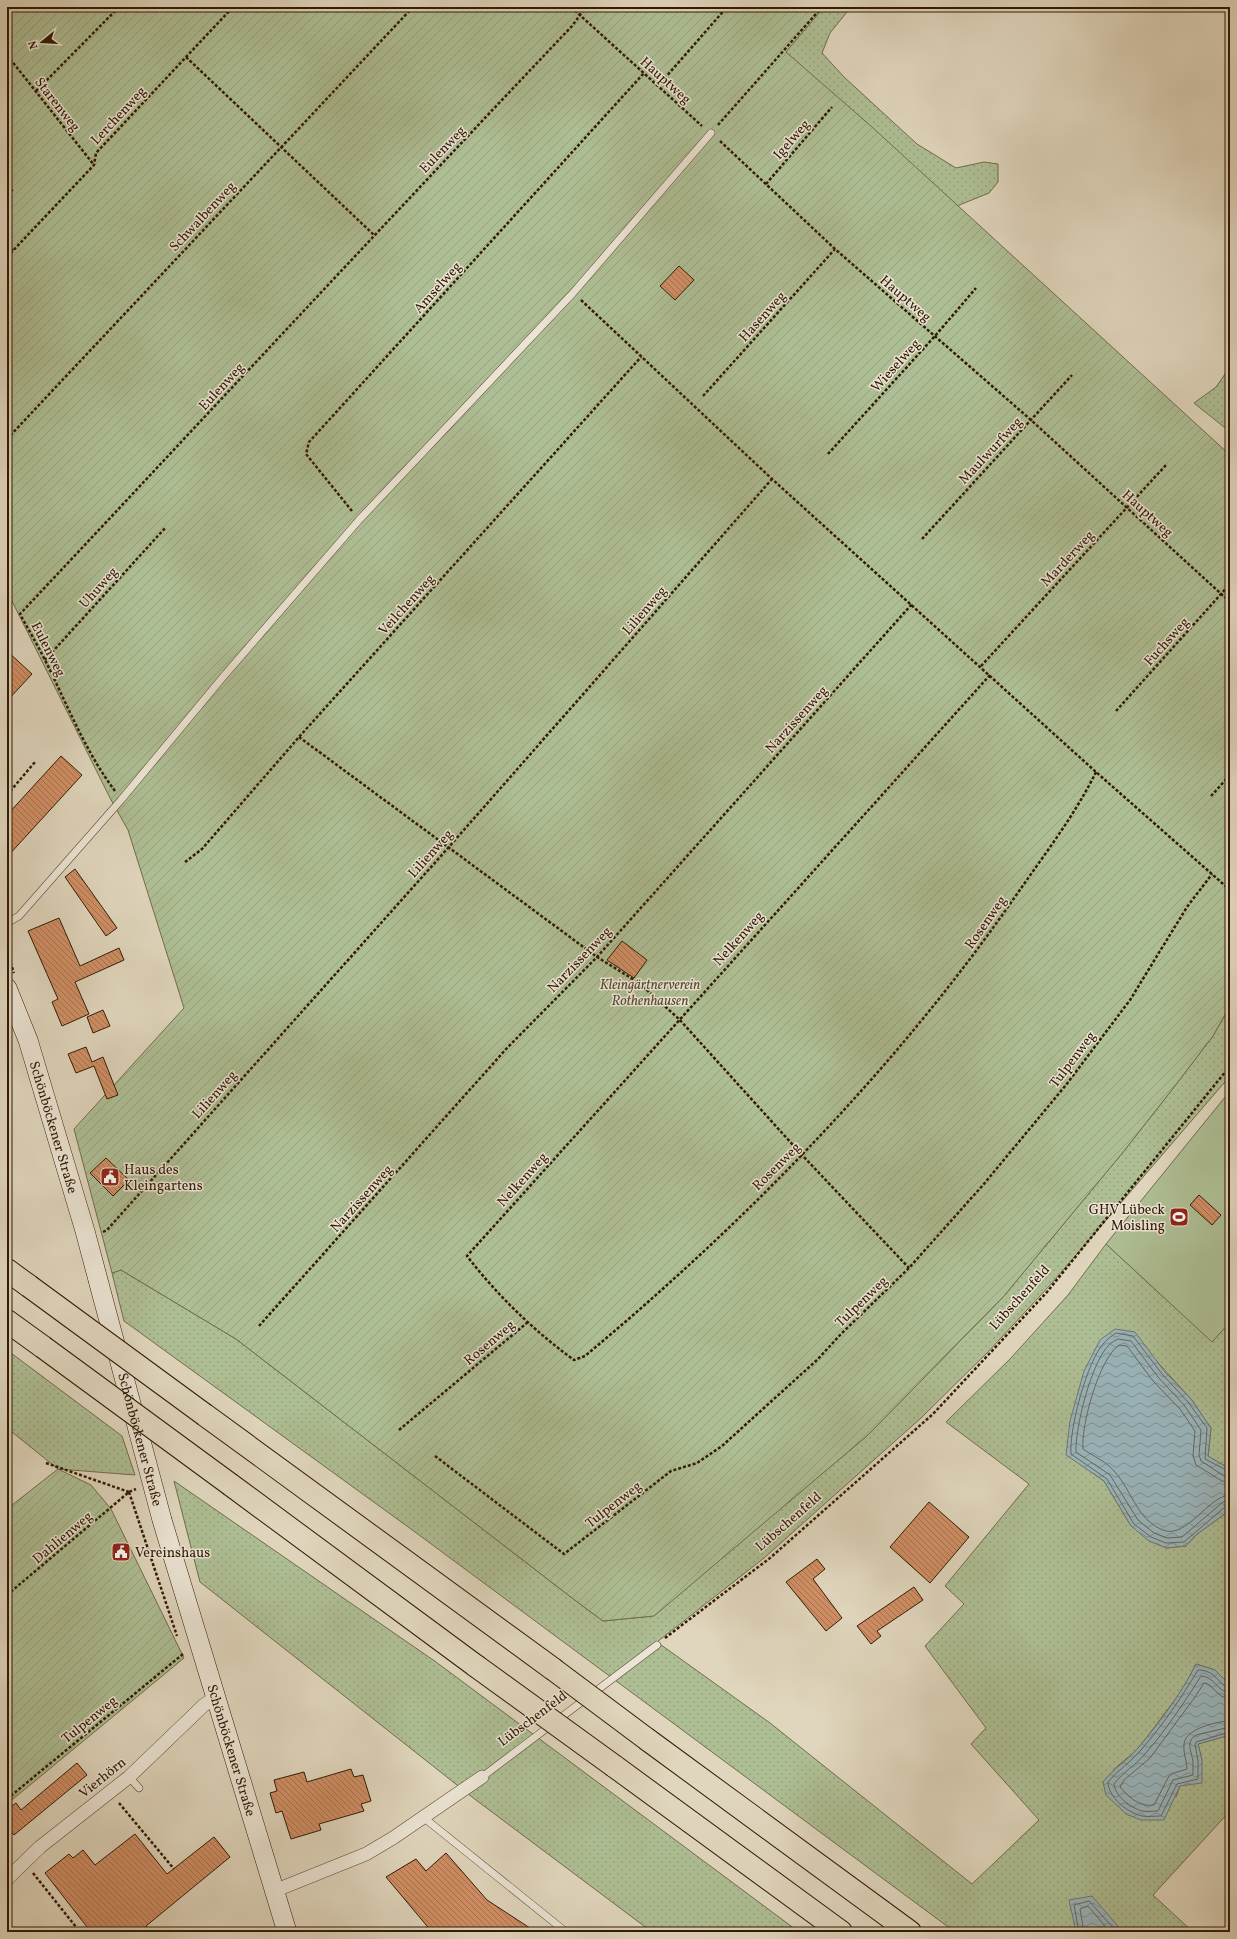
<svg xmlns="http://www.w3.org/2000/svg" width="1237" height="1939" font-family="Vollkorn,serif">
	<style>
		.grass { fill: url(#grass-dots); stroke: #706c4c }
		.garden { fill: url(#garden-furrows); stroke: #706c4c }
		.pitch { fill: #aebe94; stroke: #706c4c }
		.water { fill: url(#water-waves); stroke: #707773 }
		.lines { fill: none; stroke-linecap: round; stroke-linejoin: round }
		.shore { stroke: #666860; stroke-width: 1 }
		.building { fill: url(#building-back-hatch); stroke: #311904 }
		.lane-casing { stroke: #5d4832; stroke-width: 8 }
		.street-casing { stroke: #5d4832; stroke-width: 14 }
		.secondary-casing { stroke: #311904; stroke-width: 20 }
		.highway-casing { stroke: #311904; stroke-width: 24 }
		.path { stroke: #311904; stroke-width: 2.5; stroke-dasharray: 3 2; stroke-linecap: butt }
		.lane { stroke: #ebe4d4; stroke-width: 7 }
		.street { stroke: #ebe4d4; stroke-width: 13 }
		.secondary { stroke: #ebe4d4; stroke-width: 19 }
		.highway { stroke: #e0d6bd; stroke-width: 22 }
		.highway-bridge-casing { stroke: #311904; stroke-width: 24; stroke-linecap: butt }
		.highway-bridge { stroke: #e0d6bd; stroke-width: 22 }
		.labels { text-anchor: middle; stroke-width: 3; stroke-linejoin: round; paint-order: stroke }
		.street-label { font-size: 14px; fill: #311904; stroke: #ebe4d4 }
		.park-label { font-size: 14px; font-style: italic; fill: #564b2f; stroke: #ebe4d4 }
		.poi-label { font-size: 14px; fill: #311904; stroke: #ebe4d4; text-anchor: start }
	</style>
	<defs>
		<pattern id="grass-dots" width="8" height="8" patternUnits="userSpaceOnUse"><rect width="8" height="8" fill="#aebe94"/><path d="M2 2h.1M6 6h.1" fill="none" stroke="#96a37e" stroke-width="1.8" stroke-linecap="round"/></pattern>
		<pattern id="garden-furrows" width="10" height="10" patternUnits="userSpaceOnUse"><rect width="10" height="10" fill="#aebe94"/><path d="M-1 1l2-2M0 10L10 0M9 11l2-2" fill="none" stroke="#96a37e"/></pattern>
		<pattern id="water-waves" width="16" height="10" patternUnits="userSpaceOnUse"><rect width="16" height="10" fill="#9ab6bd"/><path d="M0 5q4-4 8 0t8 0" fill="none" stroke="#7e9397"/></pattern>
		<pattern id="building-back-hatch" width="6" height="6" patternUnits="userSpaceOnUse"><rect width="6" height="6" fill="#d18f65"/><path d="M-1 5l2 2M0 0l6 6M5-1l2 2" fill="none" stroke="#aa7451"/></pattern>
	</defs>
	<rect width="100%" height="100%" fill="#e0d6bd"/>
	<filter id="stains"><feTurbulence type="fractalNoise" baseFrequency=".005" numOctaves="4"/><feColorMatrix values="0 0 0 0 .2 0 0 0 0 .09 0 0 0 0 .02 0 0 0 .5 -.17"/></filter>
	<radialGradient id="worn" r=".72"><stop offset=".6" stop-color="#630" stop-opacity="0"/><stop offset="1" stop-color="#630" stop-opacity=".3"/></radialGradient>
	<path class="grass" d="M824,7H851L830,33L822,53L844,77L917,144L956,168L984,162L998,164V182L989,193L957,206L785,52Z
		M1230,367V428L1229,431L1194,403L1216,387Z
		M1230,1006V1076L1052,1283L987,1353L921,1418L764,1558L657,1642L770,1723L972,1884L1039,1820L971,1744L986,1728L925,1646L964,1604L945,1586L1029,1484L946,1422L1010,1359L1068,1295L1106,1244L1212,1341L1230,1322V1469L1208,1456L1211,1428L1191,1399L1151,1355L1090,1471L1104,1481L1131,1526L1166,1548L1186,1546L1196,1535L1226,1513L1230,1507V1685L1215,1670L1196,1664L1183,1689L1138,1749L1113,1770L1176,1797L1180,1786L1202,1760L1198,1744L1230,1735V1811L1153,1895L1193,1932H1123L1114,1923L1074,1930L1076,1932H955L411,1529L124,1321L112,1273L121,1270L236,1339L576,1601L603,1621L653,1616L868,1435L1004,1296L1124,1151L1171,1091L1213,1036Z
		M7,1350L122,1436L135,1475L58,1469L7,1428Z
		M174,1481L436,1662L799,1932H652L476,1800L200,1582Z"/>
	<path class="garden" d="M7,7H824L786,52L872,127L1230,455V1006L1213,1036L1171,1091L1124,1151L1004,1296L868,1435L654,1616L603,1621L576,1601L236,1339L121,1270L112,1273L74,1129L184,1008L128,830L110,798L7,591Z
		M58,1469L91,1485L111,1509L184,1658L7,1804V1509Z"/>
	<path class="pitch" d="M1230,1091V1322L1212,1342L1106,1244Z"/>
	<path class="water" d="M1115,1329L1135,1332L1165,1372L1191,1399L1211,1428L1208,1456L1230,1469V1507L1226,1513L1196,1535L1186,1546L1166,1548L1149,1541L1131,1526L1104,1481L1066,1455L1070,1421L1084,1371L1100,1340Z
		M1196,1664L1215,1670L1230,1685V1735L1198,1744L1202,1760V1783L1180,1786L1164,1820H1141L1126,1814L1106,1795L1103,1782C1114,1768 1127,1761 1138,1748C1160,1722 1181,1694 1196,1664Z
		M1092,1896L1123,1932H1076L1069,1900Z"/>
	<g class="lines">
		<path class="shore" d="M1230,1472L1205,1459L1207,1428L1188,1402L1162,1374L1133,1336L1116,1333C1112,1336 1107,1339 1104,1343C1087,1361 1069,1429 1071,1454L1107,1479L1134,1524L1151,1537L1166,1543L1184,1542L1226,1506H1230
			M1230,1477L1224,1476L1201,1461L1199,1455L1201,1430L1184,1405L1158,1377L1131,1341L1118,1339C1114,1341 1110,1343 1108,1346C1091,1364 1075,1428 1076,1452L1110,1475L1138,1520L1154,1533L1167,1538L1182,1537L1223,1502L1230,1501
			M1230,1483L1222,1481L1196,1465L1193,1456L1195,1431L1180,1409L1153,1381L1127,1346L1119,1345C1099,1359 1081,1425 1083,1449C1093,1456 1107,1462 1115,1472C1132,1491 1137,1520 1163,1530C1186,1540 1209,1495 1230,1495
			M1230,1688C1218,1686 1217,1670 1198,1670C1181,1698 1163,1725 1141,1750C1131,1762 1118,1770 1108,1782C1108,1797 1128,1813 1142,1816C1148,1817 1155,1816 1161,1816L1177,1784L1198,1779V1760L1195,1745L1196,1742L1230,1732
			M1230,1693C1217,1692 1214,1676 1201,1676C1184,1703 1166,1730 1145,1754C1136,1765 1123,1772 1114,1784C1114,1795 1131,1808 1142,1811C1147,1812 1153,1811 1158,1811L1173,1780L1193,1775C1193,1770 1193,1766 1193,1762C1192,1752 1185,1742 1196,1735L1230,1727
			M1230,1699C1216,1698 1213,1683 1204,1683L1195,1697L1150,1758L1124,1780L1120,1787C1130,1798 1139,1807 1154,1805L1169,1776L1174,1773L1187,1769C1187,1761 1183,1753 1184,1745C1184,1729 1217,1721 1230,1721
			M1079,1932L1074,1905L1089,1901L1117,1932
			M1084,1932L1080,1909L1088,1906L1110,1932"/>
	</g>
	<path class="building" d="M679,266L694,280L675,300L660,286Z
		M7,651L32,674L7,701Z
		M61,756L82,775L7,857V815Z
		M75,869L117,928L106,936L65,877Z
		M59,918L80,966L119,948L124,960L75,982L89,1014L62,1026L52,1002L58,999L28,931Z
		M622,941L647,960L634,978L607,960Z
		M103,1010L110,1026L93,1033L87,1017Z
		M86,1047L92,1062L103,1057L118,1095L107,1099L94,1066L76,1073L68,1054Z
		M106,1158L129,1180L113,1196L90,1173Z
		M1199,1195L1221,1215L1212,1225L1190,1205Z
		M929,1502L969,1537L930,1583L890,1547Z
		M817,1559L825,1569L813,1579L842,1618L826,1631L786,1582Z
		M914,1587L923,1600L877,1631L881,1636L871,1644L857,1626Z
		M77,1763L87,1775L14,1835L7,1827V1810L16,1803L21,1810Z
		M351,1769L354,1777L363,1775L371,1801L361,1804L364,1811L319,1824L321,1830L291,1839L282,1811L276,1813L270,1793L277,1791L274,1780L304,1772L307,1782Z
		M135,1834L167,1874L214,1837L230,1857L146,1926L151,1932H91L45,1873L69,1854L73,1858L83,1850L95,1865Z
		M446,1853L487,1900L536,1932H432L386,1877L416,1859L426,1871Z"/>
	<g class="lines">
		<g class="lane-casing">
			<path id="lane" d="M7,923L19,916L121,800L223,677L359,520L573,293L711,133
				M129,1777L139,1788
				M482,1777L657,1645
				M423,1817L566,1932"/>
		</g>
		<g class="street-casing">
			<path id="street" d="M7,1879L40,1847L129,1777L204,1705L216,1697
				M274,1891L366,1854L393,1838L482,1777"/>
		</g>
		<g class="secondary-casing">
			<g id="secondary">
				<path id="s1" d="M7,988L28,1040L85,1231L162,1520L287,1932"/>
			</g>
		</g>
		<g class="highway-casing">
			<path id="highway" d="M7,1270L29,1286
				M7,1321L43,1347
				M205,1415L553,1669
				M231,1485L476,1666
				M648,1740L910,1932
				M614,1766L841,1932"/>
		</g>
		<path class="path" d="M571,7L702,126
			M7,55L94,165
			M186,57L374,235
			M658,86L727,7
			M36,91L119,7
			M718,125L822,7
			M720,141L835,249L1031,420L1230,602
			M766,184L832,107
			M7,195L13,189
			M7,245L13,251
			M7,257L94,165L96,153L233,7
			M581,300L772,479L1096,772L1230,890
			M703,396L835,249
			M7,439L413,7
			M828,454L935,336L976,288
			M352,511L306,454L309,442L644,73
			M922,539L1072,375
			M45,660L166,527
			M981,666L1167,464
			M990,675L467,1256C497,1295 534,1331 574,1360L585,1356C746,1222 898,1066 1017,894C1044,855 1075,815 1096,772
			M1116,711L1230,584
			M299,737L597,957L639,983L679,1019L802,1155L909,1268
			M115,791C85,751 67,704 45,660C37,644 28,629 20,614C204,418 387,221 572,26L586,7
			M7,795L35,762
			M1211,796L1230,775
			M185,862L202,849L299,737L641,357
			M7,953L14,973
			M103,1232L107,1230L448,848L772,479
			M259,1326L507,1048L597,957L912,604
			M399,1430L528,1322
			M435,1456L564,1554L671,1471L697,1463L722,1446L817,1360L841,1334L909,1268L983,1185L1066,1085L1130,1000L1187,907L1212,874
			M46,1463L129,1492
			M129,1492L177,1636
			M7,1595L129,1492L136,1489
			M665,1638L770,1558L933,1414L1047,1292L1230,1066
			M7,1799L183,1654
			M119,1803L174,1869
			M33,1873L80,1932"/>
		<use href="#lane" class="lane"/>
		<use href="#street" class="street"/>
		<use href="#secondary" class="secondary"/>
		<use href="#highway" class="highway"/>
		<g class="highway-bridge-casing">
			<path id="highway-bridge" d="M29,1286L205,1415
				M43,1347L231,1485
				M476,1666L614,1766
				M553,1669L648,1740"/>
		</g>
		<use href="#highway-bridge" class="highway-bridge"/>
	</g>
	<defs>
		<g id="civic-square" transform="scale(1)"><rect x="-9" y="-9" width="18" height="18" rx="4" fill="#8f2418" stroke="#ebe4d4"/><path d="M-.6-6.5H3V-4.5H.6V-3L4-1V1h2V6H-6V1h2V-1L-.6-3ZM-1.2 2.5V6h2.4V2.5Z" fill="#fff"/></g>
		<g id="stadium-square" transform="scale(1)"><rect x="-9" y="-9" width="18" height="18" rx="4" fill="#8f2418" stroke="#ebe4d4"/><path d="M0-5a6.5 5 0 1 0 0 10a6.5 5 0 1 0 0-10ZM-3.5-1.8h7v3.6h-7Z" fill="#fff"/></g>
	</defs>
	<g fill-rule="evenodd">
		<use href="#civic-square" x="110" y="1177"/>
		<use href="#stadium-square" x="1179" y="1217"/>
		<use href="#civic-square" x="121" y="1552"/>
	</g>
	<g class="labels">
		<g class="street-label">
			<text transform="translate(666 80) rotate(42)" y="5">Hauptweg</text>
			<text transform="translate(58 104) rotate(52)" y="5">Starenweg</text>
			<text transform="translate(118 115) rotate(-47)" y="5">Lerchenweg</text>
			<text transform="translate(791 139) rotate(-49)" y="5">Igelweg</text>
			<text transform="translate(442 149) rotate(-46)" y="5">Eulenweg</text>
			<text transform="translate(202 216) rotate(-47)" y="5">Schwalbenweg</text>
			<text transform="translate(437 287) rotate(-48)" y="5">Amselweg</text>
			<text transform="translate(906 298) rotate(41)" y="5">Hauptweg</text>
			<text transform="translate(762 316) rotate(-48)" y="5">Hasenweg</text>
			<text transform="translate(895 365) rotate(-48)" y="5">Wieselweg</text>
			<text transform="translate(221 386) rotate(-47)" y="5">Eulenweg</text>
			<text transform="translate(990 450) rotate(-47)" y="5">Maulwurfweg</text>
			<text transform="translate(1148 513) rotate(42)" y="5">Hauptweg</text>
			<text transform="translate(1067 558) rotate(-47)" y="5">Marderweg</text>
			<text transform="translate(98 587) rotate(-48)" y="5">Uhuweg</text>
			<text transform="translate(406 604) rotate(-48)" y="5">Veilchenweg</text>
			<text transform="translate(644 610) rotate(-49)" y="5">Lilienweg</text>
			<text transform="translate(1166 641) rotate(-48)" y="5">Fuchsweg</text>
			<text transform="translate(49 649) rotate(63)" y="5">Eulenweg</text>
			<text transform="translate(796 719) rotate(-48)" y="5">Narzissenweg</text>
			<text transform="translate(430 853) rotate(-48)" y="5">Lilienweg</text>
			<text transform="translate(985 922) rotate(-55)" y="5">Rosenweg</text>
			<text transform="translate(738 938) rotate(-48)" y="5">Nelkenweg</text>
			<text transform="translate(579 959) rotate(-46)" y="5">Narzissenweg</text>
			<text transform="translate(1072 1059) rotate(-53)" y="5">Tulpenweg</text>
			<text transform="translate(214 1094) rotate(-48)" y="5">Lilienweg</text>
			<text dy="5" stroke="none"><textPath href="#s1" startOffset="147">Schönböckener Straße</textPath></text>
			<text transform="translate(776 1166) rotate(-45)" y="5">Rosenweg</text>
			<text transform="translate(522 1179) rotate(-48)" y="5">Nelkenweg</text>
			<text transform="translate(361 1198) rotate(-48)" y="5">Narzissenweg</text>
			<text transform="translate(1019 1297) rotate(-48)" y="5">Lübschenfeld</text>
			<text transform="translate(861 1301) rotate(-44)" y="5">Tulpenweg</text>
			<text transform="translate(489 1342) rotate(-40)" y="5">Rosenweg</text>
			<text dy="5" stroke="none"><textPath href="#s1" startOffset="471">Schönböckener Straße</textPath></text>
			<text transform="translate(613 1504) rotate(-38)" y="5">Tulpenweg</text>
			<text transform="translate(788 1521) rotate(-41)" y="5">Lübschenfeld</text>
			<text transform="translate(62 1537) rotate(-40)" y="5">Dahlienweg</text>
			<text transform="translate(532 1718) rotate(-37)" y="5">Lübschenfeld</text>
			<text transform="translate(89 1719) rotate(-39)" y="5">Tulpenweg</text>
			<text dy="5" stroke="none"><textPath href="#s1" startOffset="795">Schönböckener Straße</textPath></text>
			<text transform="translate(102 1777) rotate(-39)" y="5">Vierhörn</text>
		</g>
		<g class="park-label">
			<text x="650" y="989">Kleingärtnerverein<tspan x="650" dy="16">Rothenhausen</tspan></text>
		</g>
		<g class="poi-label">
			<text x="124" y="1174">Haus des<tspan x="124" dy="16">Kleingartens</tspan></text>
			<text x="1165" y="1214" text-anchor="end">GHV Lübeck<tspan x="1165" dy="16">Moisling</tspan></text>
			<text x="135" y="1557">Vereinshaus</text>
		</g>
	</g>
	<rect width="1237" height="1939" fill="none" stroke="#e0d6bd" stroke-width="24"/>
	<rect x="8" y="8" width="1221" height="1923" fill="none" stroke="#311904" stroke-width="2"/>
	<rect x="12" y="12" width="1213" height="1915" fill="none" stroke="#311904"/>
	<g transform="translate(42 42) rotate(252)" stroke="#ebe4d4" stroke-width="3" paint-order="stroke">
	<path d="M0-3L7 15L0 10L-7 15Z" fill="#311904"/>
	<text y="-6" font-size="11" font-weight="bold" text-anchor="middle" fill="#311904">N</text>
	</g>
	<rect width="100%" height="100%" filter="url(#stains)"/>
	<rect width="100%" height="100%" fill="url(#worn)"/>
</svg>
